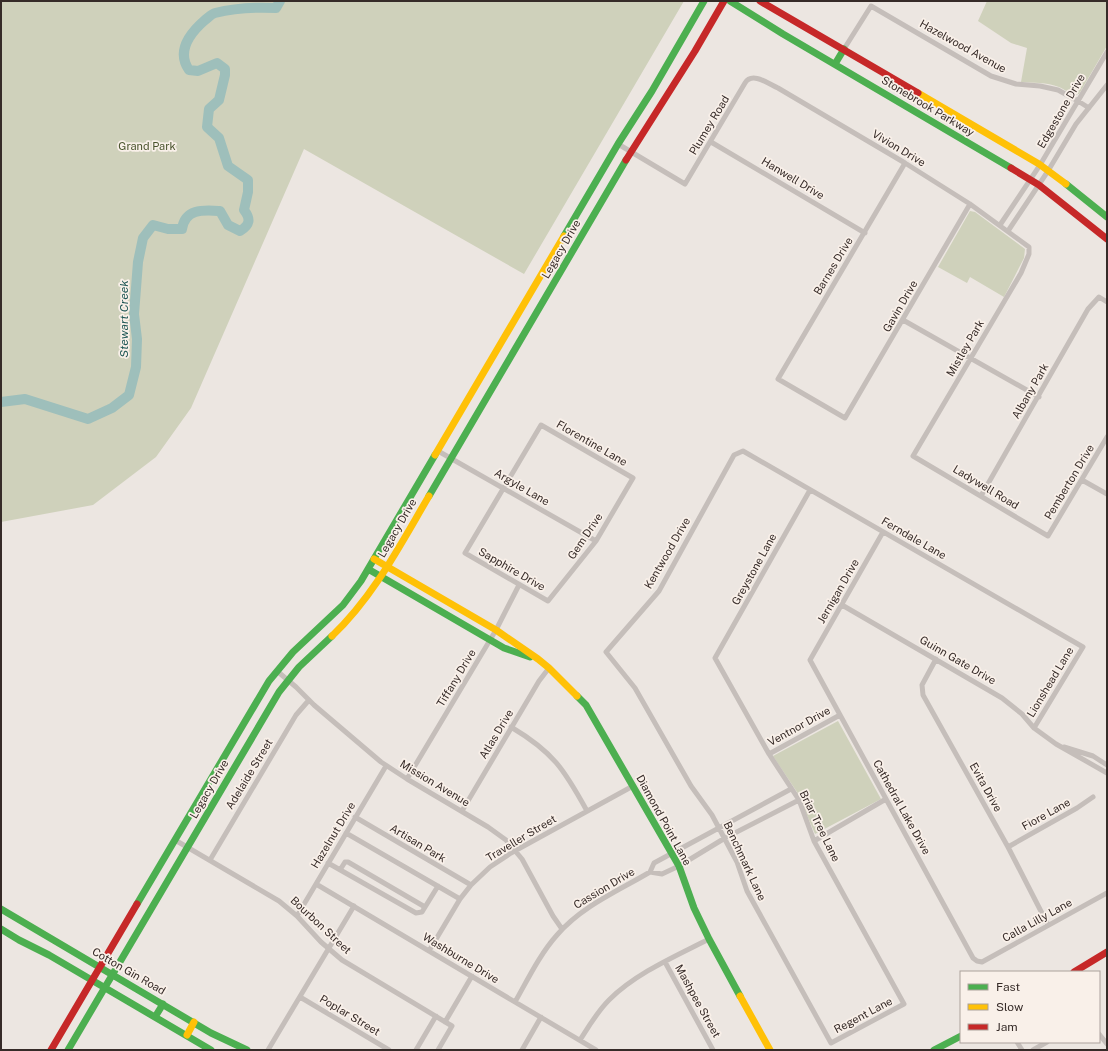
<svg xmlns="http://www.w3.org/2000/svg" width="1108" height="1051" font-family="'Public Sans',sans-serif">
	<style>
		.green { fill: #cfd1bb }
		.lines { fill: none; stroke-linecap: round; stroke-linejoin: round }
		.river { stroke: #9ebfbb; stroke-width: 10 }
		.street { stroke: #c5beba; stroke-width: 5 }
		.fast { stroke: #4caf50; stroke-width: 7 }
		.slow { stroke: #ffc107; stroke-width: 7 }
		.jam { stroke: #c62828; stroke-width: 7 }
		.labels { text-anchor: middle; stroke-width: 3.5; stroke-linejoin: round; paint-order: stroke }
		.street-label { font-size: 11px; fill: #362b28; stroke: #f9f0e9 }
		.park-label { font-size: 11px; fill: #49542d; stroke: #f9f0e9 }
		.water-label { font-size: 12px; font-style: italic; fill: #1f5755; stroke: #f9f0e9 }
	</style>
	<rect width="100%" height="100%" fill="#ece6e1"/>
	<path class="green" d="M1,1H684L524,274L304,149L191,408L156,457L93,505L1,522Z
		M987,1H1107V46L1079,94C1072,96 1066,90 1059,87C1047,82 1033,83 1021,82L1027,48L1011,43L978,21Z
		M970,211L975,212L1025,249L1024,258L1004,297L970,277L967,283L938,267Z
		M838,721L881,799L815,834L797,792L773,756Z"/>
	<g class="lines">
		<path class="river" d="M1,402L25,399L88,419L112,408L129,395L136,367L137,339L134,314L138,262L143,238L153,225L168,229H182C185,208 204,210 220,211L228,225L240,231C250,225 251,219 244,210L248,192V180L228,166L219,138L207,127L209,109L219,100L225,75V69L217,63L198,71L189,70C176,51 190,33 205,20C208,18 211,14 215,13C235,8 256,7 276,8L280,1"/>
		<path class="street" d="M844,49L871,6L991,76L1016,84L1040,86L1058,90L1078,101L1089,108
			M711,142L865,233
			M618,144L685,184L745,83C752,71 769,84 778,88L905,163L970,204L1029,247V254L1021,273L913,456L1048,536L1107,437
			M905,163L778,379L845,418L970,204
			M1000,225L1040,165L1107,52
			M1008,231L1048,171L1076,124L1107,85
			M903,320L1039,397
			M541,425L633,478L596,541L548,601L465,553Z
			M438,451L596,541
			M1082,480L1107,494
			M810,490L715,658L769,754L799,800L814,841L904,1004L831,1043L747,891L737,862L712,815L691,786L635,688L606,652L659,591L734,455L743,451L1083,647L1034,728
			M981,496L1088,309L1099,297L1107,302
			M883,532L810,660L973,958L977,961L982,962L1107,893
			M842,605L1002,698L1022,714L1034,728L1056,744L1107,773
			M936,659L922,685L923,695L1008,847L1048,925
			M277,671L296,687L314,705L381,762L407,779L488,827L506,840L522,859L553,916L562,929
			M511,727C553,752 564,769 587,811
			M1064,747L1093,756L1107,765
			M769,754L840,715
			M407,779L496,630L519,585
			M462,811L539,681L549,668
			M355,817L471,885
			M346,833L460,899
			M175,840L279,901L297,916L321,942L342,960L452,1026L438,1050
			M814,841L886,799
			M1008,847L1077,808L1093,797
			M210,860L296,715L309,700
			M328,863L416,913L422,912L438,886
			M340,870L345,862H348L425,907
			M650,872L662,874L679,866L725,838L799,800
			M316,884L596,1050
			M297,916L386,766
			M429,951L460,899L471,885L490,867L511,853L633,786
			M665,962L713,1050
			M300,997L389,1050
			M515,1002C528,979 540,954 557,935C582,906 618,891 650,872L654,863L791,789
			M445,1022L472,976
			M1099,1034L1107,1044
			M580,1040C589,1026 597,1012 609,1000C636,973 676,956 709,939
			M1017,1042L1022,1050
			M268,1050L354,906
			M416,1050L436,1016
			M522,1050L541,1017
			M1033,1050L1047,1042"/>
		<path class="fast" d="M730,1L783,34L1011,168
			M835,64L844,49
			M1066,184L1107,217
			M564,236L618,144L652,91L704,1
			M429,496L626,160
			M368,569L504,648L530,657
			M577,696L586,705L679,866L694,908L709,939L740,996
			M137,904L269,681L293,652L343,605L361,581L435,455
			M1,909L211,1033L247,1050
			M1,929L19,940L49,955L211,1050
			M155,1017L163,1004
			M68,1050L279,692L299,667L332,636
			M934,1050L961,1036"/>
		<path class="slow" d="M918,93L1039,164L1066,184
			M435,455L564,236
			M374,559L496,630L538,659L549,668L577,696
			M332,636C374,596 400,545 429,496
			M740,996L770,1050
			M187,1035L194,1022"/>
		<path class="jam" d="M760,1L918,93
			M626,160L695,51L724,1
			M1011,168L1039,185L1107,239
			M1074,972L1107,952
			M51,1050L137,904"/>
	</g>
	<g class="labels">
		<g class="street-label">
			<text transform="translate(963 46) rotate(29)" y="4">Hazelwood Avenue</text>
			<text transform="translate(928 106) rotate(31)" y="4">Stonebrook Parkway</text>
			<text transform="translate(1061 111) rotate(-60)" y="4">Edgestone Drive</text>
			<text transform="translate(709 125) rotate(-59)" y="4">Plumey Road</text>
			<text transform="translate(899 148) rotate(31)" y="4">Vivion Drive</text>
			<text transform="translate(793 178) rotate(31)" y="4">Hanwell Drive</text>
			<text transform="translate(561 249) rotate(-60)" y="4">Legacy Drive</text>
			<text transform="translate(833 266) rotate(-59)" y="4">Barnes Drive</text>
			<text transform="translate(900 306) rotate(-60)" y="4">Gavin Drive</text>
			<text transform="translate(965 348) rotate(-60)" y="4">Mistley Park</text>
			<text transform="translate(1030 391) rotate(-60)" y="4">Albany Park</text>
			<text transform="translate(592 443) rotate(30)" y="4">Florentine Lane</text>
			<text transform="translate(1069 482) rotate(-59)" y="4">Pemberton Drive</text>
			<text transform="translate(522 487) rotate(30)" y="4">Argyle Lane</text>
			<text transform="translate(986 487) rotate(31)" y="4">Ladywell Road</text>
			<text transform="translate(397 528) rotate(-60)" y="4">Legacy Drive</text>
			<text transform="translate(585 536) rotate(-56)" y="4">Gem Drive</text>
			<text transform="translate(914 538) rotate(30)" y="4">Ferndale Lane</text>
			<text transform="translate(667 553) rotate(-60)" y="4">Kentwood Drive</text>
			<text transform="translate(512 569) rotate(30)" y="4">Sapphire Drive</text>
			<text transform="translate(754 569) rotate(-61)" y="4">Greystone Lane</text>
			<text transform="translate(838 591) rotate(-60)" y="4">Jernigan Drive</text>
			<text transform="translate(958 660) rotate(30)" y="4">Guinn Gate Drive</text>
			<text transform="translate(456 678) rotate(-59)" y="4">Tiffany Drive</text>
			<text transform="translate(1050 682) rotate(-59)" y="4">Lionshead Lane</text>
			<text transform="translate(799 726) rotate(-29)" y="4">Ventnor Drive</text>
			<text transform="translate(496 734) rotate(-59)" y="4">Atlas Drive</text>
			<text transform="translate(249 774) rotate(-59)" y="4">Adelaide Street</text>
			<text transform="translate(435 783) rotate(31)" y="4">Mission Avenue</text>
			<text transform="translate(986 787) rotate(61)" y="4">Evita Drive</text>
			<text transform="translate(209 789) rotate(-60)" y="4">Legacy Drive</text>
			<text transform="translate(902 807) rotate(61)" y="4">Cathedral Lake Drive</text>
			<text transform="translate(1046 814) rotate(-29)" y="4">Fiore Lane</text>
			<text transform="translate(664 820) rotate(61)" y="4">Diamond Point Lane</text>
			<text transform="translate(820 826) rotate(64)" y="4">Briar Tree Lane</text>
			<text transform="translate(333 835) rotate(-59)" y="4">Hazelnut Drive</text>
			<text transform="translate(521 838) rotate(-31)" y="4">Traveller Street</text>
			<text transform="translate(418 843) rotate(31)" y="4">Artisan Park</text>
			<text transform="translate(745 861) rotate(65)" y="4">Benchmark Lane</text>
			<text transform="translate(604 888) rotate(-31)" y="4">Cassion Drive</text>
			<text transform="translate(1037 920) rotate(-29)" y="4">Calla Lilly Lane</text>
			<text transform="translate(321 925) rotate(43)" y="4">Bourbon Street</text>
			<text transform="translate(461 958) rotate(31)" y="4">Washburne Drive</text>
			<text transform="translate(129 971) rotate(30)" y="4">Cotton Gin Road</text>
			<text transform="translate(698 1001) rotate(61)" y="4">Mashpee Street</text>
			<text transform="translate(350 1015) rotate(31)" y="4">Poplar Street</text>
			<text transform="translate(863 1015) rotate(-28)" y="4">Regent Lane</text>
		</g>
		<g class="park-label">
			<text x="147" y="150">Grand Park</text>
		</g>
		<g class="water-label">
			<text transform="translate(124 319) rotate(-90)" y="4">Stewart Creek</text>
		</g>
	</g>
	<rect width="1108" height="1051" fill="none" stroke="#362b28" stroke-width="4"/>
	<rect x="960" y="971" width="140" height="72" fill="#f9f0e9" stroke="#aba19c"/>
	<rect x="968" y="984" width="20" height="6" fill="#4caf50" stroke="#aba19c"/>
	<text x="996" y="991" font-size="12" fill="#362b28">Fast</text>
	<rect x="968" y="1004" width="20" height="6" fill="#ffc107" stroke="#aba19c"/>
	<text x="996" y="1011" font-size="12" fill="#362b28">Slow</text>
	<rect x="968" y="1024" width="20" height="6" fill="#c62828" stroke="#aba19c"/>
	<text x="996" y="1031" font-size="12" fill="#362b28">Jam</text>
</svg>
